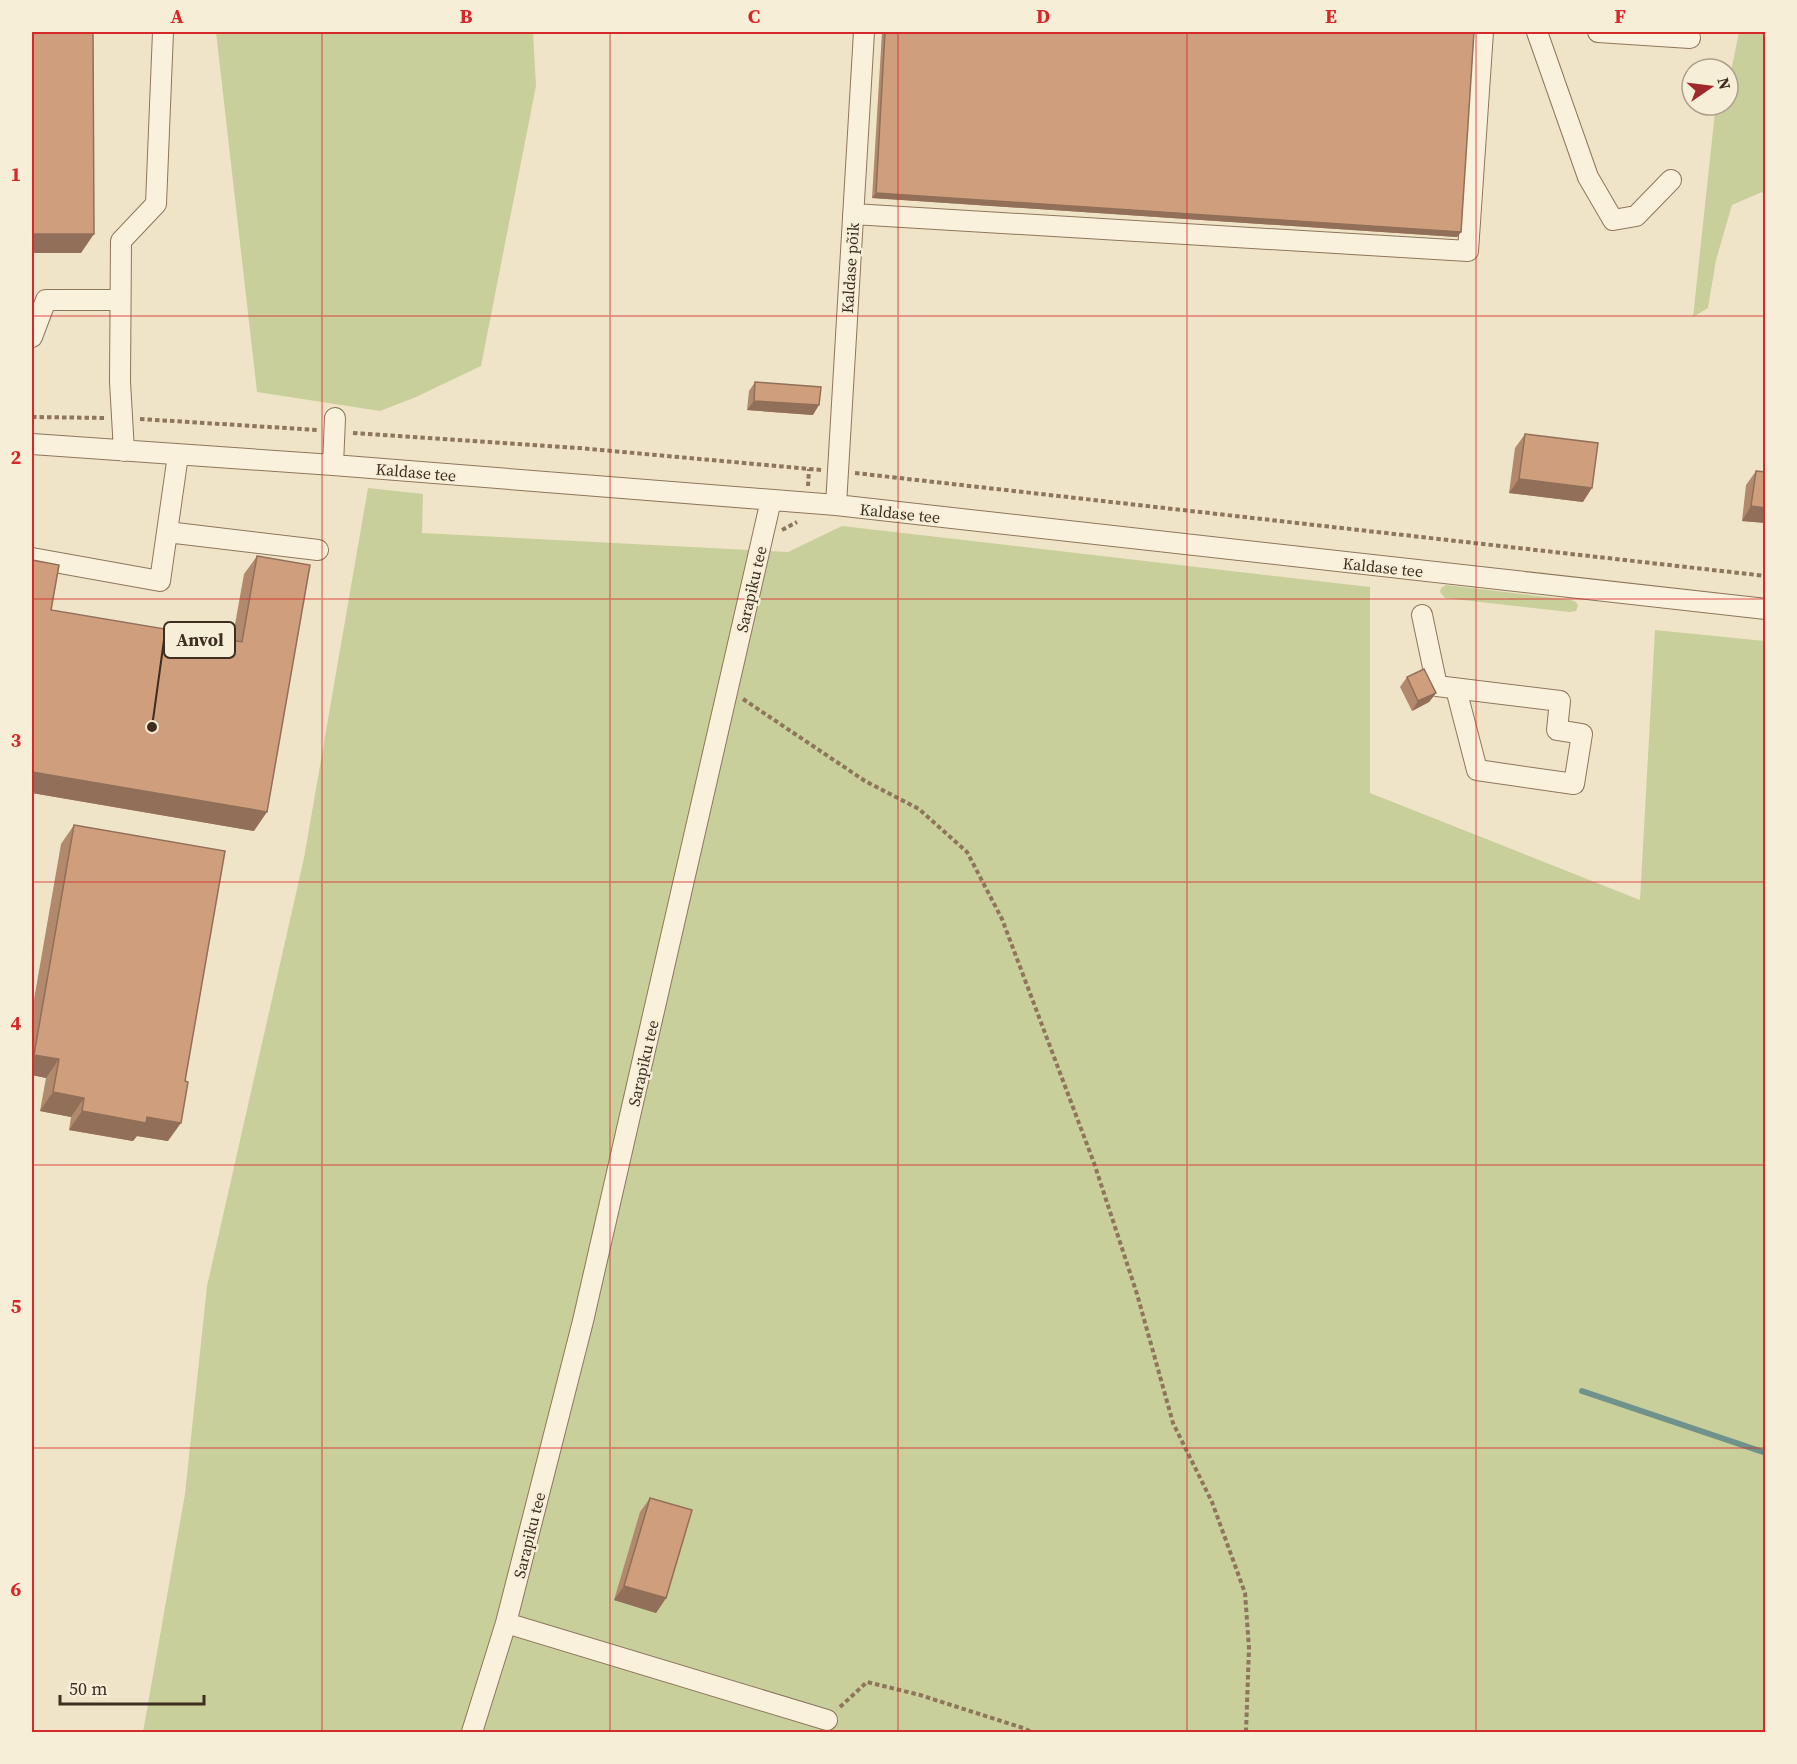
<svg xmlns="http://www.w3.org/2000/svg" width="1797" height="1764" font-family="'Source Serif 4',serif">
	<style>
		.green { fill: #c9cf9b }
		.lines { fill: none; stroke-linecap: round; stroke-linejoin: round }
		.stream { stroke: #6f938a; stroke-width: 6 }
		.minor-casing { stroke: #8d765c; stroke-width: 22 }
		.path { stroke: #8d765c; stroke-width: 4; stroke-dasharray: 4.5 3; stroke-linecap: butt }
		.minor { stroke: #faf1dc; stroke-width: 20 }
		.wall { fill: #b2896c }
		.shaded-wall { fill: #916f58 }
		.building { fill: #cf9f7d; stroke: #916f58; stroke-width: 1.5 }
		.grid { fill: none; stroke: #d62828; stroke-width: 1.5; stroke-opacity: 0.55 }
		.labels { text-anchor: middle; stroke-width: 4.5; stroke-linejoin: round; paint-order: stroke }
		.street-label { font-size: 16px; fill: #3d2e20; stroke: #f7eed8 }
		.leader { fill: none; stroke: #3d2e20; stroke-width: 2 }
		.callout-dot { fill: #3d2e20; stroke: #f7eed8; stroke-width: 2 }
		.callout { fill: #f7eed8; stroke: #3d2e20; stroke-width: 2 }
		.callout-label { font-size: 18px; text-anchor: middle; font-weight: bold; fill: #3d2e20 }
		.neatline { fill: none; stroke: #d62828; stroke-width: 2 }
		.grid-label { font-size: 20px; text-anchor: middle; font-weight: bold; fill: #d62828 }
	</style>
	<rect width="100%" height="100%" fill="#f0e4c8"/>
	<path class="green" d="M216,32H533L536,86L481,366L416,397L380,411L257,392Z
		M1739,32H1765V197L1762,192L1732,205L1716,260L1708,308L1693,317L1715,112L1720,105H1728V86Z
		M368,488L423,494L422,533L788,552L842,526L1370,587V793L1640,900L1655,630L1765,641V1732H143L185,1494L207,1286L304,858Z
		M1446,585L1571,600L1576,602L1578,606L1576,611L1569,612L1445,598L1440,592L1441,588Z"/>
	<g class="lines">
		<path class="stream" d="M1582,1391L1766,1453"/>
		<g class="minor-casing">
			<path id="minor" d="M1537,32L1588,177L1613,220L1636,216L1671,180
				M1598,32L1690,38
				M853,214L1468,251L1483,32
				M32,337L46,300H120
				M32,444L333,465L836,505L1766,609
				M124,451L120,382L121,241L156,204L163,32
				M333,465L335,418
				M836,505L864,32
				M167,532L318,550
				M32,558L160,581L178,455
				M1422,615L1437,686L1560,701L1557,730L1582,734L1574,784L1477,770L1456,689
				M506,1623L827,1720
				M472,1732L506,1623L583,1321L771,500"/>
		</g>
		<path class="path" d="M32,417L106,418
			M140,419L318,430
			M353,433L579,448L821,470
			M855,473L1766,576
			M808,486L809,469
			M782,530L797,522
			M743,699L865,781L919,809L967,852L1002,919L1094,1163L1137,1294L1173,1423L1212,1502L1245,1593L1249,1648L1246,1732
			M840,1707L867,1682L920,1695L1023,1728L1032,1732"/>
		<use href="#minor" class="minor"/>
	</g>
	<path class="wall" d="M882,32H1474L1461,232L1457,237L872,198Z
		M755,382L813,415L747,410L749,391Z
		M1525,434L1583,502L1509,493L1515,448Z
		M1756,471L1766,523L1742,521L1746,485Z
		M257,556L254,831L32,793V560L51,610L232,641L244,574Z
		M1407,677L1436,693L1429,702L1412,711L1400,687Z
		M74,825L168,1141L137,1136L133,1141L69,1130L71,1117L40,1111L46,1078L32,1075V1011L61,844Z
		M650,1498L666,1598L656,1613L614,1600L640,1512Z"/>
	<path class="shaded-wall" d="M876,193L1461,232L1457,237L872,198Z
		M32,234H94L81,253H32Z
		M754,401L819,405L813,415L747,410Z
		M1519,479L1592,488L1583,502L1509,493Z
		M1751,506L1766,508V523L1742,521Z
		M1436,693L1429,702L1412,711L1418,701Z
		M32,772L267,812L254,831L32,793Z
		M34,1055L59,1059L46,1078L32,1075V1058Z
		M53,1092L84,1098L71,1117L40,1111Z
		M82,1111L147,1117L181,1123L168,1141L137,1136L133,1141L69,1130Z
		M624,1586L666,1598L656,1613L614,1600Z"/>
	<path class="building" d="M32,32H93L94,234H32Z
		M885,32H1474L1461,232L876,193Z
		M755,382L821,387L819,405L754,401Z
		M1525,434L1598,443L1592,488L1519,479Z
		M1756,471L1766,472V508L1751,506Z
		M257,556L310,565L267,812L32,772V560L59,565L51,610L242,642Z
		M1424,669L1436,693L1418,701L1407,677Z
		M74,825L225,851L185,1081L188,1082L181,1123L147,1117L146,1123L82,1111L84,1098L53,1092L59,1059L34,1055Z
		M650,1498L692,1510L666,1598L624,1586Z"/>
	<path class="grid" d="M322,32V1732M610,32V1732M898,32V1732M1187,32V1732M1476,32V1732M32,316H1766M32,599H1766M32,882H1766M32,1165H1766M32,1448H1766"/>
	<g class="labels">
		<g class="street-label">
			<text transform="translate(850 268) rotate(-86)" y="6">Kaldase põik</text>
			<text transform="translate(416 472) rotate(5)" y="6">Kaldase tee</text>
			<text transform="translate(900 513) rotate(6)" y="6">Kaldase tee</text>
			<text transform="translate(1383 567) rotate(6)" y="6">Kaldase tee</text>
			<text transform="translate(751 589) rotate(-77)" y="6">Sarapiku tee</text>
			<text transform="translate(643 1063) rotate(-77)" y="6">Sarapiku tee</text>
			<text transform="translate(529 1535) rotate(-76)" y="6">Sarapiku tee</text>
		</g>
	</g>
	<path class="leader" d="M152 727L164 640"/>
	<circle class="callout-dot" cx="152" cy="727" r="6"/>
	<rect class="callout" x="164" y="622" width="71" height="36" rx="6"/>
	<g class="callout-label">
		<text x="200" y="646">Anvol</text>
	</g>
	<rect width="1797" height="1764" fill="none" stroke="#f7eed8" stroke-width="66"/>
	<g transform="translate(1710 87) rotate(76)"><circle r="28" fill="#f7eed8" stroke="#ada18e" stroke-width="1.5"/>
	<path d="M0-4.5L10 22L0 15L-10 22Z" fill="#9e2a2b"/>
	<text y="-9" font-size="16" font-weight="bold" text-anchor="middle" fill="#3d2e20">N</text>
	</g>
	<path d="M60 1695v9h144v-9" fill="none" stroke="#3d2e20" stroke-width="3"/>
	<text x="69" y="1695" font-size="18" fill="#3d2e20" stroke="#f7eed8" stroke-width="4.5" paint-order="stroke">50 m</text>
	<rect x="33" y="33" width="1731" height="1698" class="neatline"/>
	<g class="grid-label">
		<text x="177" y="23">A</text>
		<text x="466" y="23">B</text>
		<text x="754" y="23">C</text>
		<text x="1043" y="23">D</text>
		<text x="1331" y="23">E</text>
		<text x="1620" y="23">F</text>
		<text x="16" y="181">1</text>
		<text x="16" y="464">2</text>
		<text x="16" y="747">3</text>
		<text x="16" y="1030">4</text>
		<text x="16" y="1313">5</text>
		<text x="16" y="1596">6</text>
	</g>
</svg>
